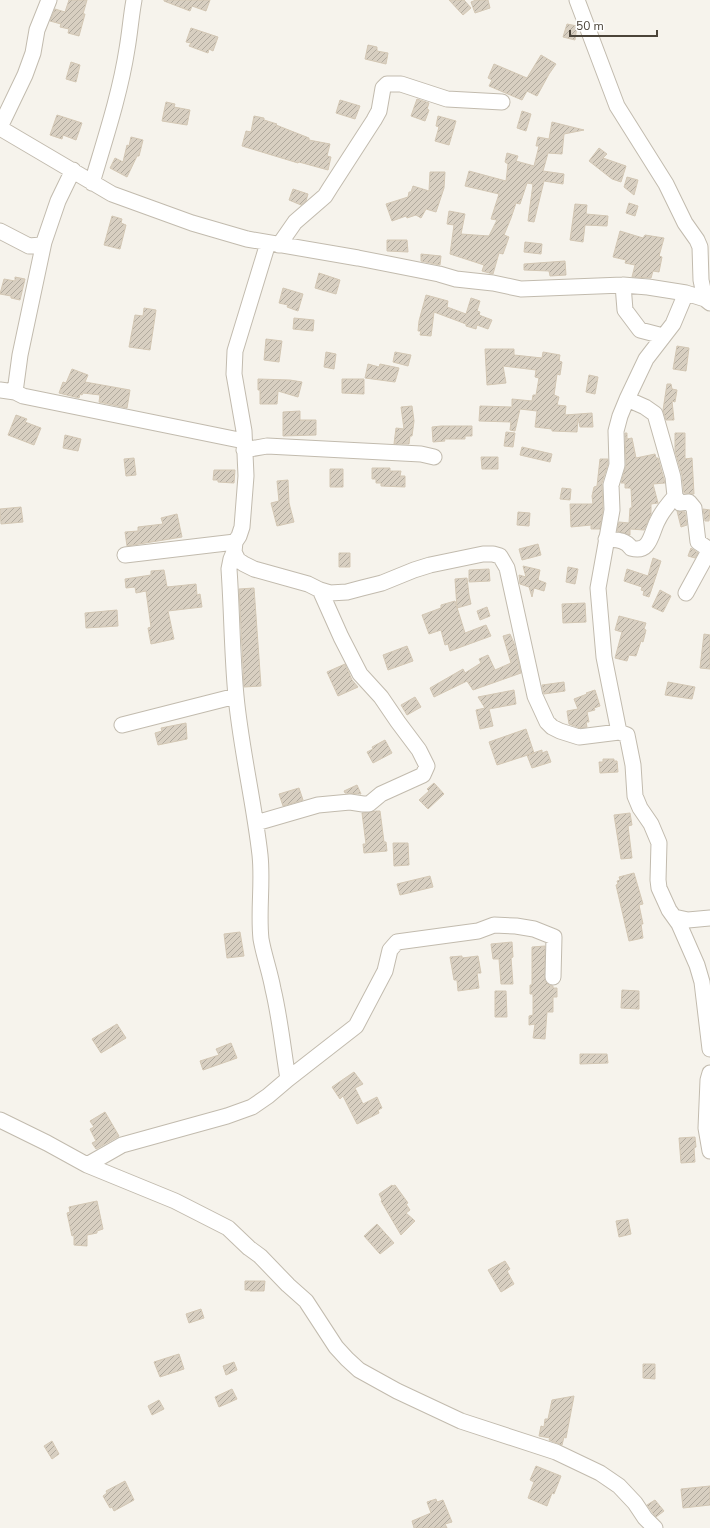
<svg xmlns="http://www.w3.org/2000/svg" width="710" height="1528" font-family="'Nunito Sans',sans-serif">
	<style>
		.building { fill: url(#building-hatch); stroke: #d3c7b4 }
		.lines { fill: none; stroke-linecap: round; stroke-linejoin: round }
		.minor-casing { stroke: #c2bbae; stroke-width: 17 }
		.minor { stroke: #fff; stroke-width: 15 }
	</style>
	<defs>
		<pattern id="building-hatch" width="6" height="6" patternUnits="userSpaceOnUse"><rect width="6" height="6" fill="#d8cfc1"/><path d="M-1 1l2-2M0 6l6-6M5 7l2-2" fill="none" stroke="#b1aa9e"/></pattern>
	</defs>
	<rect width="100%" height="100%" fill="#f6f3ec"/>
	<path class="building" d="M69,0H87L83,14H85L79,36L68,33L69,29L60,27L61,24L50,21L55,9L65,12Z
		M164,0H210L206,11L192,6L190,11L164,1Z
		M449,0H464L471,8L463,15Z
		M476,0H488L490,8L475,13L471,2Z
		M567,24L577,26L575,40L563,37Z
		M191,28L218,37L213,51L209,49L208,53L189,46L191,43L186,42Z
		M368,45L377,47V51L388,53L386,64L365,59Z
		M541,55L556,64L549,74L537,96L527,91L522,100L489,86L492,80L488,78L494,64L527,78Z
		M71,62L80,65L76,82L66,79Z
		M417,99L429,103L427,109L429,110L425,121L411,116Z
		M340,100L360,106L355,119L336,113Z
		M166,102L175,104L174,107L190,110L187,125L162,121Z
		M522,111L531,114L526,131L517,128Z
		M57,115L82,123L76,140L63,135L62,139L50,135Z
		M254,116L264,118V120L277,124L276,125L309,138V140L330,144L327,156L331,157L328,170L299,162L298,163L242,146L246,131L251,132Z
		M438,116L456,121L449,145L435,141L439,127L436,126Z
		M552,122L584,130L564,134L562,154L548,153L543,171L564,174L563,184L544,181L534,222L528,221L533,184L527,183L520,204L516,203L511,218L504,235L509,237L503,254L499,253L493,274L482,271L484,265L450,254L454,225L447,224L449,211L465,214L461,234L489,236L497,220L491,219L499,194L465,186L469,171L506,181L508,164L505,162L507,153L518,156L516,161L534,166L539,146H536L538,137L549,139Z
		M131,137L143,140L139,156H137L127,177L110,168L115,158L123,162L127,145L129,146Z
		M599,148L607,154L603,158L626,166L621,182L612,179L589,161Z
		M430,172H445L444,188L436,212L426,209L421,218L416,215L407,218L406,216L392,221L386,204L408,197L409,192H411L413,186L429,191Z
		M627,177L638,180L634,195L624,187Z
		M293,189L308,194L306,201L301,205L289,200Z
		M629,203L638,206L635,216L626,213Z
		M575,204L587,205L586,214L608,216L607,226L585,225L583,242L570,240Z
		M112,216L122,219L121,223L126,225L120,249L104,245Z
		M620,231L643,238L645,235L664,238L659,256L662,257L659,272L653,271L651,278L632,277L635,265L625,263L626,260L613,257Z
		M387,240H407L408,252L387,251Z
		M525,242L542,244L541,254L524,252Z
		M421,254L441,256L440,265L421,261Z
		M565,261L566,275L550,276L549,271L524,270V264Z
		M319,273L340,280L336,294L315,288Z
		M15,277L25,279L20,300L11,298V296L0,294L4,279L15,281Z
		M283,288L303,294L298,311L287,307L288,305L279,303Z
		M426,295L448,301L447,307L466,314L471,298L480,301L477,311L480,312L479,315L492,320L488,329L477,325L476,329L466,326V324L434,312L431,336L420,335L421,331H418L419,321Z
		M144,308L156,310L150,350L129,347L135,315L143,316Z
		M294,318L314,320L313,331L293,329Z
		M266,339L282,341L279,362L264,360Z
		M677,346L689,348L686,371L673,369Z
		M485,349H514V355L542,358L543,352L560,355L559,361L562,362L560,375L557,374L554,395L559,397L557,405L566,406L565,415L592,413L593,427H580L578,418L577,432L552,431V429L535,427L537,411L520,409L515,431L510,430L511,422L479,421L480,406L512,407V399L532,401L533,395H536L539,378L535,377L536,370L503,366L506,383L487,385Z
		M326,352L336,354L334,369L324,367Z
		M395,352L411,355L408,366L393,362Z
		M368,364L379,367L380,364L399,368L395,382L365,378Z
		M72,369L88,375L85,382L130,390L127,408L99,402L100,395L83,393L82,395L80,394L79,398L59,393L63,382L66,383Z
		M589,375L598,377L595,394L586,392Z
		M258,379L290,380L302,382L298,397L278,391L277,404H260V390H258Z
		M342,379H364V394L342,393Z
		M667,384H671L672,389L677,390L675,402L672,401L674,420H666L663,410Z
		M412,406L414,421L412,436H410L409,444H394L396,428L404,429L401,407Z
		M300,411V420H316V435L283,436V412Z
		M16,415L27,419L25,422L41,428L34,445L8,435Z
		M441,426H472V436H465V439H444L445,441L433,442L432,427Z
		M506,432L515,433L513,447L504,446Z
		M625,433H627V439L632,438L636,458L655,454L656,458H658L665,483L653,484L658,503L651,504V514L644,530L630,529V535L617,531L619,522L629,523L630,508H632L631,488H625V483H621L626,465Z
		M675,433H685V459L692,458L694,494L684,493L682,475L675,451Z
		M65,435L81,439L78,451L63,448Z
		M522,447L552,454L550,462L520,455Z
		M481,457H498V469H482Z
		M134,458L136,475L126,476L124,459Z
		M600,459H608V464L602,483L603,509L600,529H591V525L571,527L570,504H593L592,496L594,487L597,486Z
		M372,468H390V471H401L400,476H405V487L381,486V483H376V479H372Z
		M330,469H343V487H330Z
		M214,470H235L234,483L218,482V480H213Z
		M288,480L289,503L294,522L277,526L271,503L279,501L277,481Z
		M562,488L571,489L570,500L560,499Z
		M21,507L23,522L1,524L0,509Z
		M703,509L710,510L709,521H705Z
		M677,511L685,512L687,525L681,527Z
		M518,512L530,513L529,526L517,525Z
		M177,514L182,537L127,546L125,532L138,531V527L163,524L161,518Z
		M538,544L541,555L522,560L519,549Z
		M691,548L698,553L695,558L688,556Z
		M339,553H350V567H339Z
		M653,558L661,561L649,597L643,595L644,591L641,590L642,587L624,581L627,569L648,576Z
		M523,566L540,570L538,580L546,583L544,591L534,588L532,597L529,587L520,584L519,575L526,577Z
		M568,567L578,569L575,584L566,582Z
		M489,569L490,581L469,582V570Z
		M164,570L167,587L196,584L197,595L200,594L202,607L168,611L174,639L151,644L148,628L151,627L146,591L136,593L135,587L126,588L125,579L151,575V571Z
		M467,578L469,595L471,604L457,608L455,579Z
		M254,588L261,686L244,687L239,589Z
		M660,590L671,596L663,612L652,607Z
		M455,601L465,633L486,625L491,636L450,651L448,644L445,645L441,630L429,634L422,615L441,608V605Z
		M585,603L586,622L563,623L562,604Z
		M487,607L490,616L480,620L477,611Z
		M117,610L118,626L86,628L85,613Z
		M619,616L646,623L644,629L646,630L643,642L641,641L636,656L629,655L627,661L615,658L622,632L615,630Z
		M510,634L514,643L521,673L473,690L467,681L434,697L430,688L463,669L465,673L481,663L479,659L488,655L495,670L511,663L503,636Z
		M704,634L710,635V669L700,668Z
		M407,646L413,661L388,670L383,655Z
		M345,664L352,680L358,687L338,696L327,672Z
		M564,682L565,691L544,694L542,685Z
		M668,682L695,687L692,699L665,695Z
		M514,690L516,704L489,709L493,726L480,729L476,710L485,708L478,697Z
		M595,690L600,706L594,708L595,710L587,712L589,722H586L587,727L580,728L569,724L567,711L578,709L574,699L587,694L586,693Z
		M415,697L421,707L407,715L401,705Z
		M186,723L187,739L158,745L155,733L162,731L161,728Z
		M526,729L534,753L497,765L489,742Z
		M385,740L392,753L373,763L367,752L373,749L372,747Z
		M542,750V753L547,751L551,762L532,768L527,755Z
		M603,759H614V761H617L618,772L600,773L599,762H603Z
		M434,783L444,794L428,809L419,800L429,791L427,789Z
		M357,785L361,794L345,793L344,791Z
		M299,788L303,800L283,806L279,794Z
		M377,811H380L384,842H386L387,851L364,853L363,844H366L362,813Z
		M630,813L632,825L628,826L632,858L621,859L614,815Z
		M393,843H408L409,865L394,866Z
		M634,873L643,904L639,905L643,924H641L643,938L629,941L616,885L618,884L617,881L620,880L619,877Z
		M430,876L433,887L400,895L397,884Z
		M240,932L244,956L227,958L224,934Z
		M512,942L513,957L511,958L513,984H501L499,959H493L491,944Z
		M545,946V981L549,985L553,986V988H557V997H553V1012H547L545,1039L533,1038L535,1024L529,1025V1016L533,1015V994H530V985H532V947Z
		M462,956V958L478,956L481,973H477L479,988L458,991L457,980H454L450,957Z
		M622,990L639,991V1009L621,1008Z
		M495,991H506L507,1017H495Z
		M117,1024L126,1038L101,1053L92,1039Z
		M231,1043L237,1058L203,1070L200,1061L219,1055L216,1049Z
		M580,1054H607L608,1063L580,1064Z
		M354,1072L363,1084L355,1088L363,1104L377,1097L382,1108L378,1110L379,1113L357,1124L343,1096L340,1099L332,1087Z
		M105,1112L119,1136L96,1149L92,1143L96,1141L90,1129L94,1127L90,1121Z
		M695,1137L696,1147L694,1148L695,1162L681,1163L679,1138Z
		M392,1185L393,1186L395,1185L408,1203L406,1204L410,1210L406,1213L415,1221L401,1235L381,1201L382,1200L379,1194Z
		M97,1201L103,1229L97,1231V1233L87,1235V1246L74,1245V1235L72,1236L67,1213L70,1212L69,1207Z
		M628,1219L631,1234L619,1237L616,1221Z
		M377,1224L394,1243L380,1254L364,1236Z
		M505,1261L510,1269L507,1271L514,1284L501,1292L488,1270Z
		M245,1281H265L264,1291H250V1290H245Z
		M201,1309L204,1318L189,1323L186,1314Z
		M179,1354L184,1369L160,1377L154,1362Z
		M234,1362L237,1370L226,1375L223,1366Z
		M643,1364H655V1379L643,1378Z
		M232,1389L237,1399L219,1407L215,1397Z
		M574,1396L566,1438L564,1437L562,1445L549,1440L550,1438L539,1436L541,1426L544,1427L545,1419H548L552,1400Z
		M159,1400L164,1409L152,1415L148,1406Z
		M52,1441L59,1454L52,1459L44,1446Z
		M536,1466L561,1476L554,1494L552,1493L547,1506L528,1498L534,1482L530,1480Z
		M125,1481L134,1500L114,1511L112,1507L110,1508L103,1496L107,1493L106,1491Z
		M710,1486V1505L683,1508L681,1489Z
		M436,1499L437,1502L443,1500L452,1522L445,1524L447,1528H414L412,1521L431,1513L427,1502Z
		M655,1500L664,1511L656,1517L647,1505Z"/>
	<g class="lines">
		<g class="minor-casing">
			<path id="minor" d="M577,0L617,106L666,184L685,223L697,240L700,247L701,280L705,299
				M0,127L25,75L33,53L37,30L49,0
				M0,128L112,194L192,223L247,239L358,258L439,274L456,279L493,283L521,289L623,285L648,287L686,293L705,299L710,303
				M92,183C105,139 120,94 127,49C130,32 131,16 134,0
				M0,231L29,246L41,245L44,242L58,201L73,170
				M44,242L20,355L15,392L23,396L244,441
				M268,243L235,351L234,374L244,431L246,476L242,527L239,536L235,542L234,552L238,560L244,564L254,569L308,584L320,590L330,593L347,592L362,588L382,583L414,570L430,565L483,554H493L500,556L507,568L535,696L547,722L552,727L560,731L579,737L619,732L627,735L633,765L635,796L640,808L651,824L659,843L658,880L659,888L669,910L679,924L697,965L702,982L710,1049
				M279,245L295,222L325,196L330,188L374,120L379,111L383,88L387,84H401L447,99L502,102
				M623,285L625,310L640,330L663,336
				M0,390L15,392
				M627,399L645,407L655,414L673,477L675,496L680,503L689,502L694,508L698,542L710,550
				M244,450L267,446L421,454L434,457
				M606,539C616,540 625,539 631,548C651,554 651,532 658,520C662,511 669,504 675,496
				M234,552L231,559L229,569C232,612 232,654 236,696C241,749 254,802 260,855C263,883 258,911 261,939C264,956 270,972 273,989C280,1018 283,1049 288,1079
				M125,555L235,542
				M686,593L710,549
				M122,725L236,696
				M619,732L604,657L598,588L612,510L611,485L617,465L616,431L620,416L627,399L646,359L673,324L686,293
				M256,823L318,805L350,802L363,804H369L381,794L423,775L427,766L419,750L398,722L381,697L360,674L341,637L320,590
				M674,917L688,920L710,918
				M710,1073L708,1080L706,1128L710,1151
				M0,1120L47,1143L87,1165L175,1201L228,1228L249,1248L260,1256L288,1285L306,1301L336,1347L347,1359L359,1370L397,1391L461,1421L556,1452L600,1473L619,1486L635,1503L645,1518L655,1528
				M87,1165L122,1145L227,1116L252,1107L268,1096L288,1079L356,1026L385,971L390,950L397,942L478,931L494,925L516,926L534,929L554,937L553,977"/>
		</g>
		<use href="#minor" class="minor"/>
	</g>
	<path d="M570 30v6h87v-6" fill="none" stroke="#4b4439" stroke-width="2"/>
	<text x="576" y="30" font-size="12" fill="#4b4439" stroke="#ffffff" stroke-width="3" paint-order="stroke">50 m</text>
</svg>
